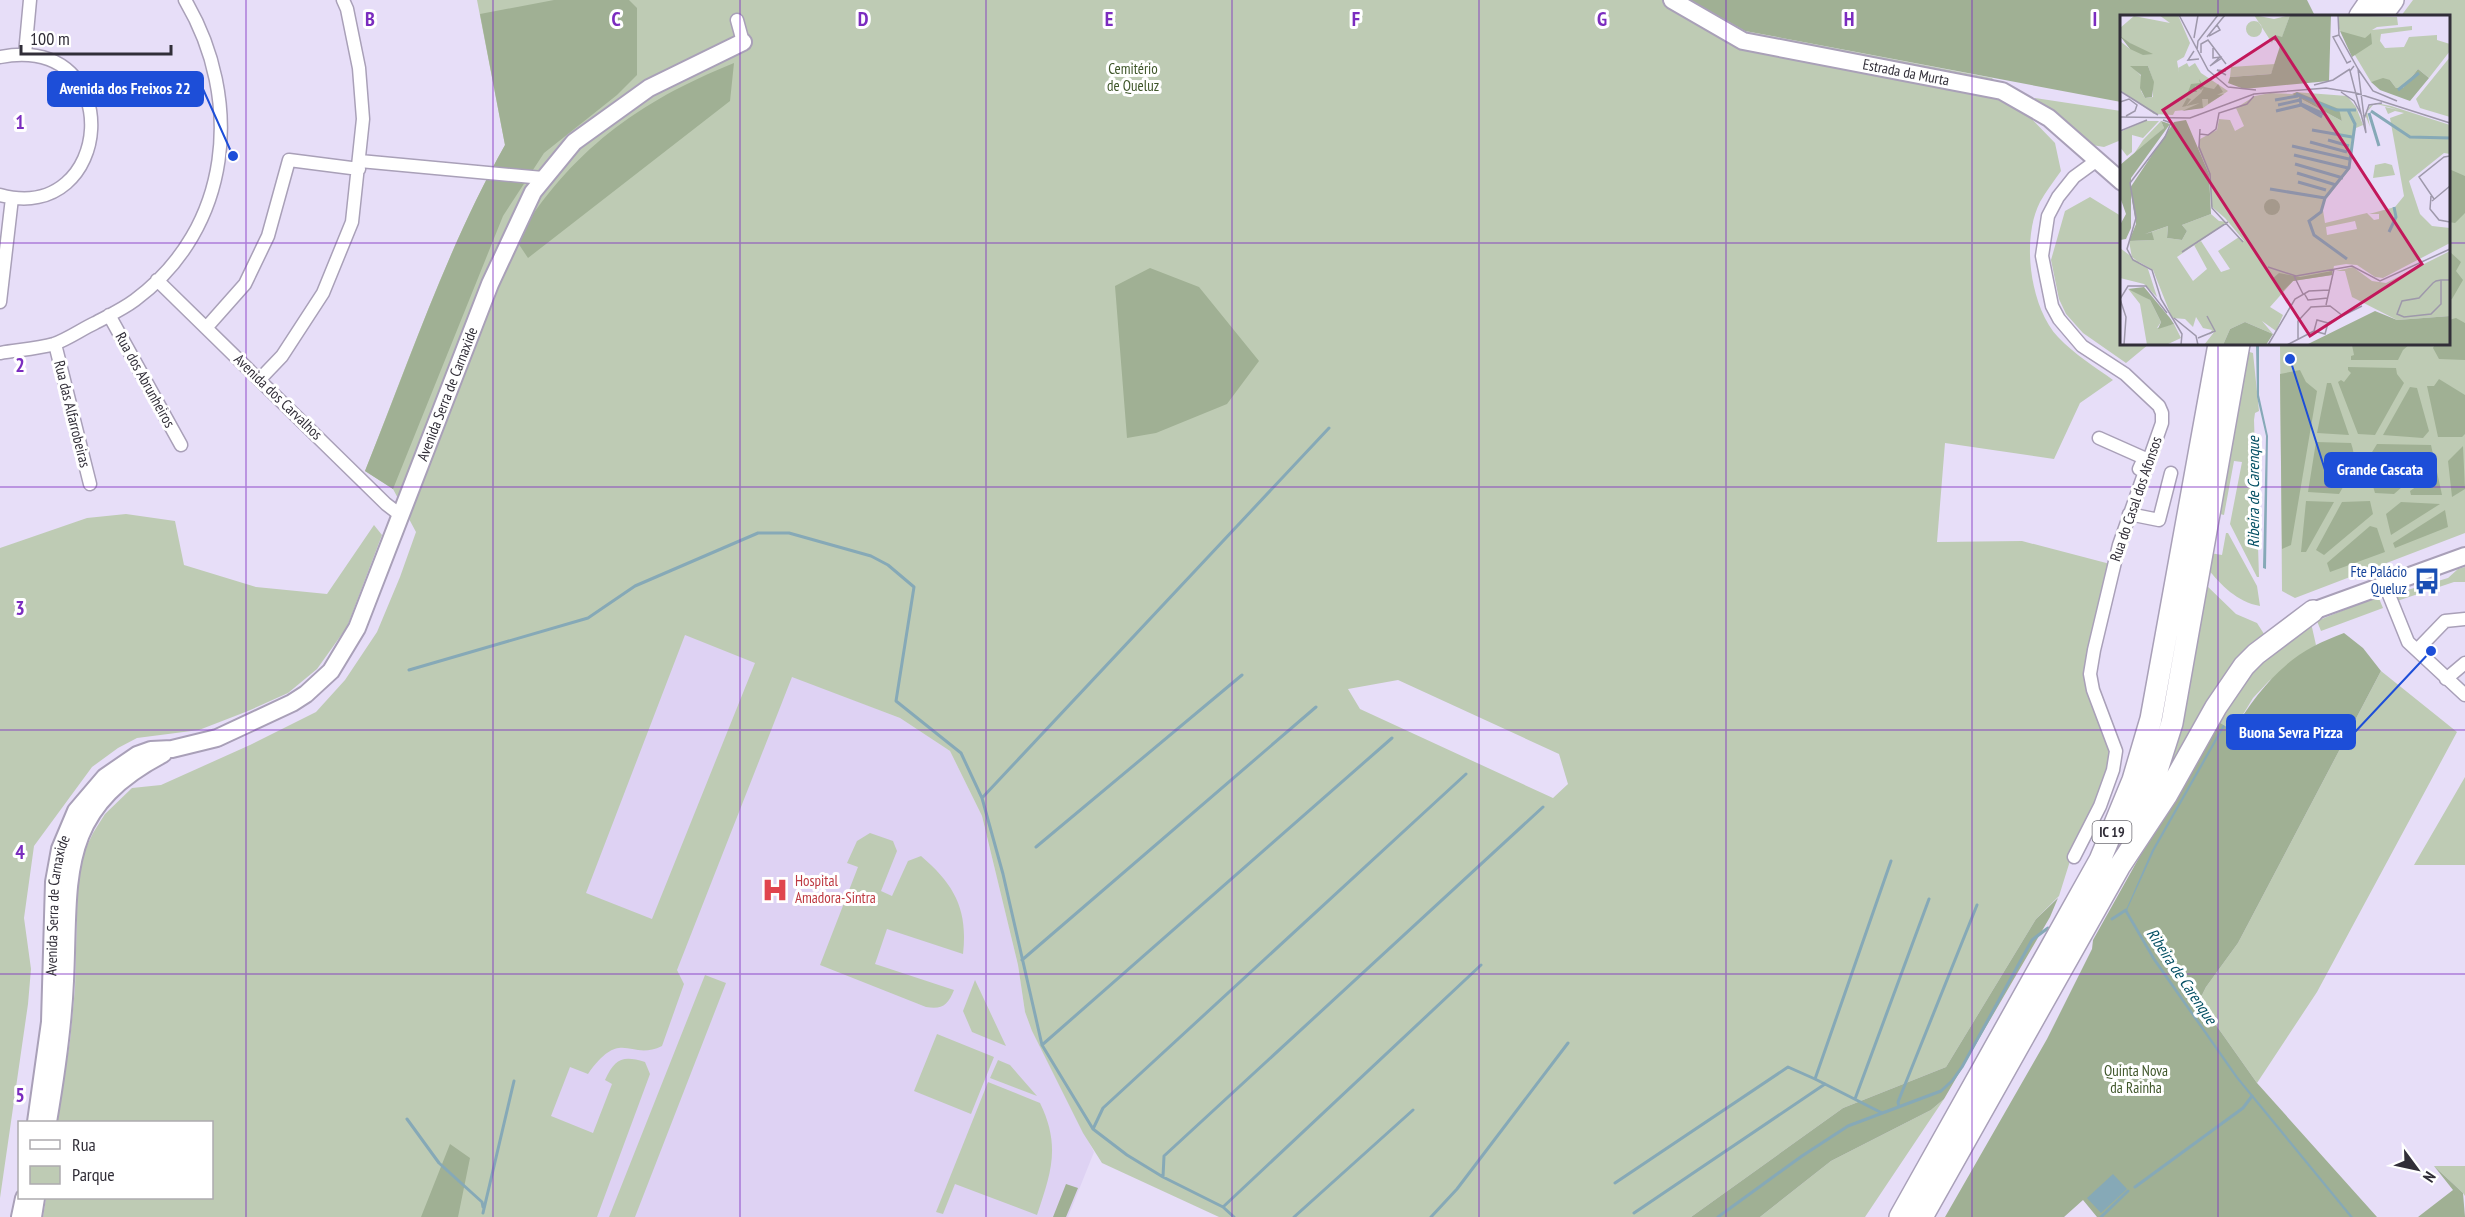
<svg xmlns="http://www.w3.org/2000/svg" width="2465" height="1217" font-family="'PT Sans Narrow',sans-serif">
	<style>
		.built { fill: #ded2f3 }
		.green { fill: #becbb4; fill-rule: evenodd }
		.forest { fill: #a0b094 }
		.water { fill: #86a9b7 }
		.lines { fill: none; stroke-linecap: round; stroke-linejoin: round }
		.stream { stroke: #86a9b7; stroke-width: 3 }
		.street-casing { stroke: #a9a0b8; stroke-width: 15 }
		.secondary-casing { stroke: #a9a0b8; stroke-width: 20 }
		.highway-casing { stroke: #a9a0b8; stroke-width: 24 }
		.street { stroke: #fff; stroke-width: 12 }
		.secondary { stroke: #fff; stroke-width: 16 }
		.highway { stroke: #fff; stroke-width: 21 }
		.grid { fill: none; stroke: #7b2cbf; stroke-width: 1.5; stroke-opacity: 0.55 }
		.labels { text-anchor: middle; stroke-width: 6; stroke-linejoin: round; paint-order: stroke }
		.shield { fill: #fff; stroke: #6f6d74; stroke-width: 1.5 }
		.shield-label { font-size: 14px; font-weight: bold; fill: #312e38 }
		.park-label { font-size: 15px; fill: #3f562a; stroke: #fff }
		.street-label { font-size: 15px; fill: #312e38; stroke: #fff }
		.transit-label { font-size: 15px; fill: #164399; stroke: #fff; text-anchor: end }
		.health-label { font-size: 15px; fill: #be3a42; stroke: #fff; text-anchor: start }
		.water-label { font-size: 16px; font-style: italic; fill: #045064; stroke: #fff }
		.inset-river { fill: none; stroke: #86a9b7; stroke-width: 3 }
		.inset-road { fill: none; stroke: #9e98ab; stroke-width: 1.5 }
		.view { fill: #c2185b; fill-opacity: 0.15; stroke: #c2185b; stroke-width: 3 }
		.inset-edge { fill: none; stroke: #312e38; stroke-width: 3 }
		.grid-label { font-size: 20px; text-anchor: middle; font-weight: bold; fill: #7b2cbf; stroke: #fff; stroke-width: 6; stroke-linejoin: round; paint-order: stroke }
		.leader { fill: none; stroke: #1d4ed8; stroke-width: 2 }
		.callout-dot { fill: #1d4ed8; stroke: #fff; stroke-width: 2 }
		.callout { fill: #1d4ed8; stroke: #1d4ed8; stroke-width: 2 }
		.callout-label { font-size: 16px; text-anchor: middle; font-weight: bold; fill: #fff }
	</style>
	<rect width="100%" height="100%" fill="#e7def8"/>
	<path class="built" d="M656,623L900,718L950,751L982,816L1018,965L1025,1012L1032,1031L1094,1152L1068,1217H421Z"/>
	<path class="green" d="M477,0H1690L1745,31L1992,78L2055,143L2061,171C2054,181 2046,191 2040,202C2021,239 2030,307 2058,337C2074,354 2095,367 2113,380L2080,403L2054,459L1945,443L1937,542L2022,541L2114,565L2090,674L2113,770L2075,845L2059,896L2036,919L1946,1067L1843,1108L1691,1217H1219L1102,1163L1083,1133L1032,1031L1025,1012L1018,965L982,816L950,751L900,718L792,677L677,970L684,984L662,1046C629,1062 622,1026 588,1074L570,1067L551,1116L593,1133L612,1084L605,1080C615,1059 622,1055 645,1062L650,1074L597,1217H43L46,1198H212V1122H57L70,1041L75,988L78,875L84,852L93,833L105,814L132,788L161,785L250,745L316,712L345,680L377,632L400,577L416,532L393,489L365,471C409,361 447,248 505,145ZM685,635L755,663L652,919L586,893ZM1398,680L1559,754L1568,784L1553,798L1360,709L1348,689Z
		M2413,0H2465V533L2295,598L2282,591L2280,344H2448V16H2401Z
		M2035,98L2121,111V140L2104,147L2092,145L2034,100Z
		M2090,197L2121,216L2122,344H2149L2126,363L2083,333L2066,314L2059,299L2051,260L2065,211Z
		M2246,351L2253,353L2259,411L2255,413L2254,420L2259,577H2257L2230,524L2242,462L2234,461L2224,515L2216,513Z
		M126,514L175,521L184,565L256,587L327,594L374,525L382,535L347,627L317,669L288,693L248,711L199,730L137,738L118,748L92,767L34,846L24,918L31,969L28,1004L0,1198V548L87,518Z
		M2226,533H2228L2257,586L2260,606C2237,602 2221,585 2207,568L2210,553L2222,555Z
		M2465,567V582H2454L2397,601L2394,594L2448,578L2458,569Z
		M2205,584L2236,614L2257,623L2266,637L2164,786Z
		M2378,596L2383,608L2321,631L2317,621Z
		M2311,623L2316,645L2269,681L2253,698L2233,731L2216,720L2255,666Z
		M2381,671L2457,732L2317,992L2257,1083L2199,1001L2206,987L2238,943Z
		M2465,777V865H2414Z
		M870,833L893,841L897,851L881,891L892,896L908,861L921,856C955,885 968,910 963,954L887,929L875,964L954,990C948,1005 942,1010 926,1007L820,965L858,867L847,863L857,841Z
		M705,975L726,983L635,1217H609Z
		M975,980L1006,1046L972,1032L963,1011Z
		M937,1034L994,1057L971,1114L914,1091Z
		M998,1060L1010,1065L1037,1096L990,1078Z
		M988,1082L1040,1103C1061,1146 1051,1173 1037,1215L955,1184L943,1214L936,1212Z
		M1944,1099L1865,1217H1760L1831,1161L1931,1110Z
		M2434,1166H2465V1196L2463,1193Z"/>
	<path class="forest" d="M554,0H629L637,8V75L617,95L544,153L503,216L393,489L365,471C409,362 447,248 505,145L480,14Z
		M1690,0H2307L2315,16H2122L2121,102L1745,31Z
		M734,63L730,101L528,258L516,240C571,151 637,102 734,63Z
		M2449,169L2465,176V213L2455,223L2449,222Z
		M2449,251L2461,262L2456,271L2463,280L2452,299L2449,300Z
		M1150,268L1199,287L1259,361L1227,404L1156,433L1127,438L1115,286Z
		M2456,318L2465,323V360L2439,359L2433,348L2435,344H2448L2449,320Z
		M2347,344H2410L2403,350L2398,360H2351V356L2354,355L2352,345Z
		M2348,367L2396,368L2397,374L2404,383L2375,435L2358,434L2338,382L2341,380L2344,382L2351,373L2348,370Z
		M2300,370L2306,382L2317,391L2291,545L2282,549L2280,374Z
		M2439,379L2465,395V434L2462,437H2438L2427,386H2434Z
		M2327,383H2331L2349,435L2317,433Z
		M2410,387L2417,388L2429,431L2423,438L2383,435Z
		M2316,442L2351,443C2359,467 2351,474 2339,494L2308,492Z
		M2377,444L2431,445L2434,459L2394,494L2375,493L2366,462Z
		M2463,446L2465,489L2452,497L2448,461Z
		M2437,472L2442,495H2411L2410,491Z
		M2306,501L2334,502L2306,552H2301Z
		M2370,501L2373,514L2324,555L2316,550L2342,502Z
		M2401,502L2440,504L2391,535L2386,514Z
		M2445,510L2448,527L2395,548L2393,543Z
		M2370,526L2377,528L2385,552L2330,572L2327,563Z
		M2344,633L2363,648L2381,671L2238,943L2206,987L2199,1001L2257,1083L2377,1217H2097L2083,1200L2064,1217H1945L2047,1039L2092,949L2093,940L2216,720L2233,731C2254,697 2278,665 2314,646C2323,641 2334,637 2344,633Z
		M2058,898L2050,917L1944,1099L1931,1110L1831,1161L1760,1217H1691L1843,1108L1946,1067L2036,919Z
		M450,1144L470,1158L458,1217H421Z
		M2434,1166L2463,1193L2465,1217H2418L2453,1190Z
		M1066,1184L1078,1188L1066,1217H1053Z"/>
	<path class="water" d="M2256,344H2259V395L2268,436L2266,569L2263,568L2266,436L2257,397Z
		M2223,725L2225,726L2154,851L2127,910L2155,958L2238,1077L2353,1217H2350L2236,1078L2153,960L2125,912L2152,850Z
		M2113,1174L2127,1189L2101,1213L2087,1198Z"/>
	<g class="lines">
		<path class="stream" d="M409,670L588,618L635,586L758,533H789L871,556L888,565L914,587L896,701L961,753L982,798L1003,874L1042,1045L1093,1129L1127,1155L1163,1177L1223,1207L1234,1217
			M982,798L1329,428
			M1036,847L1242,675
			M2112,919L2126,910
			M1022,960L1316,707
			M1042,1045L1392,738
			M1855,1099L1929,899
			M1899,1107L1898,1102L1977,905
			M1882,1113L1815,1079L1891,861
			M407,1119L439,1163L482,1202L483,1207
			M1093,1129L1103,1108L1466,774
			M1163,1177L1164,1156L1543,807
			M1615,1183L1788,1067L1815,1079
			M2135,1187L2243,1108L2252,1096
			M1223,1207L1481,965
			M483,1213L514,1081
			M1634,1213L1825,1084
			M1294,1217L1413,1110
			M1431,1217L1457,1189L1568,1043
			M1718,1217L1802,1156L1848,1126L1941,1091L1952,1081L1962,1067L2032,940L2048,928
			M2101,1217L2128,1191"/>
		<g class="street-casing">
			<path id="street" d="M737,20L743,42
				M25,54L30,0
				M0,57C129,33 114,226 0,195
				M360,161L543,178
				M157,280L386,504L399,514
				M0,302L12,198
				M109,315L181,445
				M206,328L245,284L268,236L289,160L359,169
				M55,344L90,484
				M0,353C17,350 37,349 54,344C68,339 82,329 95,323C108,316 123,309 135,300C232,228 244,100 185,0
				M260,379L282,356L323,293L352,222L363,119L359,68L347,9L343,0
				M2099,438L2144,458L2139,469
				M2129,514L2159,520L2171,473
				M2385,585L2408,642L2465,695
				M2417,650L2445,621L2465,619
				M2446,679L2465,663
				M2074,857L2100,806L2113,770L2116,751L2093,690L2090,674L2094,650L2119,545L2162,423V413L2159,406L2125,374L2082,346L2059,319L2052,306L2042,256L2048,216L2058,197L2074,177L2096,161"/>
		</g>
		<g class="secondary-casing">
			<g id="secondary">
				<path id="s1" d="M1672,0L1743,41L2002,91L2049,118L2122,182"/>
				<path d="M2313,611L2465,556"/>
				<path id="s2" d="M36,1122L50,1022L54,882L60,849L76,811L105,777L137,755L151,750L172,749L217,738L292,703L306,694L331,671L357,628L490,284L533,192L574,142L649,88L743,42"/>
				<path d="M48,1122C56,1075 63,1029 65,981C70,877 56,810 163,754"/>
				<path d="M20,1217L24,1198"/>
				<path d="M33,1217L36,1198"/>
			</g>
		</g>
		<g class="highway-casing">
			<path id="highway" d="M2360,16L2371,0
				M2381,16L2393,0
				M2138,822L2152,786L2172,723L2239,344
				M1900,1217L2100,860L2133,780L2151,719L2219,344
				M1922,1217L2119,867L2166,796L2216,707L2244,666L2256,654L2313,611"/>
		</g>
		<use href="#street" class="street"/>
		<use href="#secondary" class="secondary"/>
		<use href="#highway" class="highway"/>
	</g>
	<path class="grid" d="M246,0V1217M493,0V1217M740,0V1217M986,0V1217M1232,0V1217M1479,0V1217M1726,0V1217M1972,0V1217M2218,0V16M0,243H2122M2448,243H2465M2218,344V1217M0,487H2465M0,730H2465M0,974H2465"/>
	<defs>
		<g id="bus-bare" transform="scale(2.07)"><path d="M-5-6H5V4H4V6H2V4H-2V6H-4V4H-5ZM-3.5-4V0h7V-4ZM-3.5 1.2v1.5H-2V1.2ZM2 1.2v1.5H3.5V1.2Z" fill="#1a4fb4" stroke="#fff" stroke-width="2.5" paint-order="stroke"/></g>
		<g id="hospital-bare" transform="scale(2.07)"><path d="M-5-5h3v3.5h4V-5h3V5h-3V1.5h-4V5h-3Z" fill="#e0444e" stroke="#fff" stroke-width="2.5" paint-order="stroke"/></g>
	</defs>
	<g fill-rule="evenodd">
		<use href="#bus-bare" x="2427" y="581"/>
		<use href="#hospital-bare" x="775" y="890"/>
	</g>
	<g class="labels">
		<rect class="shield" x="2092.5" y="821" width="39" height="22" rx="4.5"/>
		<g class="shield-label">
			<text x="2112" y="837">IC 19</text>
		</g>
		<g class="park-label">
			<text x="1133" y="74">Cemitério<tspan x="1133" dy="17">de Queluz</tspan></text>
			<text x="2136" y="1076">Quinta Nova<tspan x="2136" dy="17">da Rainha</tspan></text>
		</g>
		<g class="street-label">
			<text dy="5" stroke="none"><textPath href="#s1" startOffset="248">Estrada da Murta</textPath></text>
			<text transform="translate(145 380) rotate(61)" y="5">Rua dos Abrunheiros</text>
			<text dy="5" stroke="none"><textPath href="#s2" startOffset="916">Avenida Serra de Carnaxide</textPath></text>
			<text transform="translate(278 397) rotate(44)" y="5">Avenida dos Carvalhos</text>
			<text transform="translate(72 414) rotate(76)" y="5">Rua das Alfarrobeiras</text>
			<text transform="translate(2136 499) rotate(-71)" y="5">Rua do Casal dos Afonsos</text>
			<text dy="5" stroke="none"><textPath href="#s2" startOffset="218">Avenida Serra de Carnaxide</textPath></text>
		</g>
		<g class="transit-label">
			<text x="2407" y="577">Fte Palácio<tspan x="2407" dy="17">Queluz</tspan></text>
		</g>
		<g class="health-label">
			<text x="795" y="886">Hospital<tspan x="795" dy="17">Amadora-Sintra</tspan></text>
		</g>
		<g class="water-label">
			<text transform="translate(2253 492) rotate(-90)" y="6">Ribeira de Carenque</text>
			<text transform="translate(2182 976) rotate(56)" y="6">Ribeira de Carenque</text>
		</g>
	</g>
	<g transform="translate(2120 15)">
		<rect width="330" height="330" fill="#e7def8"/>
		<path d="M39,0H58L70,28L64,42L57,46L59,58L58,53L67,48L69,52L75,48L81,58L108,76L83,93L55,96L53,100L34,99L0,75V26L10,34L11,29L0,22V13L14,1L50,8ZM12,51H28L33,65V82L25,83L21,76L22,62ZM134,0L154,4L170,0L162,23L154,20L152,28ZM219,0L277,2L278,10L257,12L252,15L292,11V15L261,19L260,26L265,33L284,32L289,22L317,20V25L330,29V36L309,63L298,54L283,73H276L270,65L251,67L218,12ZM126 14a8 8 0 1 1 16 0a8 8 0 1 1-16 0ZM330,42V102L300,93L296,84ZM155,49L151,59L110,62L111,52ZM175,77L227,81L236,92L243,110L236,113L231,127L230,154L202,189L205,208L247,198L254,205L259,204V199H249L275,192L284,181L270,103L284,98L275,96L268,99L265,92L279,95L257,89L253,90L247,97L250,112L245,99L250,91L256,88L271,91L330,110V139L324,138L289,166L300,199L312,211L330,213V228L263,263L255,262L237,250L226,249L214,251L212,260L173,266L150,292L163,300L156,316L142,306L153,319L125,307L110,314L103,330H84L95,316L89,320L92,315L83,313L76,302L73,312L65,304L52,303L33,255L12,243L9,226L33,225L32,217L23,220L48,211L47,223L62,225L67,216L62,210L91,199L99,206L108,207L57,242L73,266L87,254L74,230L81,226L101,257L110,254L98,236L119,222L125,227L105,203L91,191L89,159L78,133L80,124L97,115L99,104L110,105L115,116L124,111L116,93L135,81L150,78L172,79L222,106L218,94ZM235,206L237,214L207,220L206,212ZM25,106H39L23,123L12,120V137L7,141L0,132V117ZM41,106L44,113L12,142L23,125ZM265,148L272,150L275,160L253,163L255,150ZM0,233L28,254L37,282L24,269L0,263ZM330,236V301L277,305L232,282L225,256H216L233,252L252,266L266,268ZM14,274L30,285L41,307L37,313L54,309L61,323L46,330H27L20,289L9,275Z" fill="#becbb4" fill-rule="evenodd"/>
		<path d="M170,0H211L209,66L124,74L108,68L110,62L151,59L161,28L153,25L152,28L153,24L155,20L162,22ZM220,16L245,23L251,18L252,29L232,42ZM0,21L10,28L33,39L23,40L10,34ZM10,51H28L34,67L32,82L25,83L20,73L21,60ZM298,54L309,63L290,86L260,75L251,67L263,63L270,65L276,73H283ZM79,64L84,72L94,74L98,69L103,77L97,80L104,79L88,89V84H82L83,93L62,96L80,88L62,92L67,83L71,84L66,91L81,78L84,72L81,75L75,71L77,77H68L71,69L80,68ZM177,77L219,94L222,106L172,79ZM66,105L89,159L91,199L62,210L67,216L62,225L47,223L48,211L25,219L32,217L34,225L9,226L16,209L10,173L54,107ZM41,106L50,109L11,163V213L6,224L0,225V210L6,199L0,182V150L44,113ZM144 192a8 8 0 1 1 16 0a8 8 0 1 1-16 0ZM212,256V260L173,266L163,276L152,264L159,258L180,262ZM24,272L50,303L54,309L38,314L41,307L30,285L8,274ZM255,296L277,305L330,301V330H186ZM125,307L153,319L146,330H103L110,314Z" fill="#a0b094"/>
		<path class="inset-river" d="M278,75L299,58M176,79L216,95H236M155,85L178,81M181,89L204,99M158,90L180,85M181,90L202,102M156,96L181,90L180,83M251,96L290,122L330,123M249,98L259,131M192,115L232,122M208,125L229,131M190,127L227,137M172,131L229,144M174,140L228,153M175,149L223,163M177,158L216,170M178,167L206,175M150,174L205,183M269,217L276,202L274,192M227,244L194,220L189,206L201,197L205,183L229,153L235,109L228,95"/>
		<path class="inset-road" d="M59,0L88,55L108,72M218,0L219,20L238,54L246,118L230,56L234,51M219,20L213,22L227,48L231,46M89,21L100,15L97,10M87,22L105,0M74,23L78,0M93,33V43L100,42L90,51L102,43M77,35L78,26L98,0M74,36L68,45L79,44M81,38V29L88,25L106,49M238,54L253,76L277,86M106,60L97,55L106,56M194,70L213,65L230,54M108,72L136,75M0,76L38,100M221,77L234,86L242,101M0,87L9,84L17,90L15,96L6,101M0,102L70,103L134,79L206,73L236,78L330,108M244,104L249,90L262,88M43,105L51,108L45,122L10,168L16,203L7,234L13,245L32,255L41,284L62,319L61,330M80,114L79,132L90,159L92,193L123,227M0,116L27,105M80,119L88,120L96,114L99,98L127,89L134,81M311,181L310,194L319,205L330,207M314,184L299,162L324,142L330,141M312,186L330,171M62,237L108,207M148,252L176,261L232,251L260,266L330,234M174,261L183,279M321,265V289L311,299L284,302L277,299L282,286L299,283L313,268L316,266L321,265H330M184,278L188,285L208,283M206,290L214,254M54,303L76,321L78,330M208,308L242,291M194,316L197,305L208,308M194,316L205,319L208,308M78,323L95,316L87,301M178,324V306L191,292L210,291L223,301M4,330L6,302L0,284L8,271H26L47,298M148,330L175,284L189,276L209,275M167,330L194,316"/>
		<path class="view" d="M155,22L302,249L190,321L43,95Z"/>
		<rect width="330" height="330" class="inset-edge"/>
	</g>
	<g class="grid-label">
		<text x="370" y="26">B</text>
		<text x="616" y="26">C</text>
		<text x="863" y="26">D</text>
		<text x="1109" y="26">E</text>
		<text x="1356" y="26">F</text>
		<text x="1602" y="26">G</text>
		<text x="1849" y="26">H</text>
		<text x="2095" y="26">I</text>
		<text x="20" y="129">1</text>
		<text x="20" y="372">2</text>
		<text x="20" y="615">3</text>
		<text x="20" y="859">4</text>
		<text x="20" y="1102">5</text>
	</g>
	<path class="leader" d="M233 156L203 89M2290 359L2325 470M2431 651L2355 732"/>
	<g class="callout-dot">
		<circle cx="233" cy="156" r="6"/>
		<circle cx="2290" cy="359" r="6"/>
		<circle cx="2431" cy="651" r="6"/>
	</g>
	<g class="callout">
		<rect x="48" y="72" width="155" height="34" rx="6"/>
		<rect x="2325" y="453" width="111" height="34" rx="6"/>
		<rect x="2227" y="715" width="128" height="34" rx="6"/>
	</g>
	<g class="callout-label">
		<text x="125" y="94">Avenida dos Freixos 22</text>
		<text x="2380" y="475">Grande Cascata</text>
		<text x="2291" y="738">Buona Sevra Pizza</text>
	</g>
	<rect x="18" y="1121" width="195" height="78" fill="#ffffff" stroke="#adabaf" stroke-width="1.5"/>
	<rect x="30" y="1140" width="30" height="9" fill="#ffffff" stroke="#adabaf" stroke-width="1.5"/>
	<text x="72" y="1151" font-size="18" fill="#312e38">Rua</text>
	<rect x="30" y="1166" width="30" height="18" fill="#becbb4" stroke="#adabaf" stroke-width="1.5"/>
	<text x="72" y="1181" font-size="18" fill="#312e38">Parque</text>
	<g transform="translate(2417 1169) rotate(123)" stroke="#ffffff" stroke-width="4.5" paint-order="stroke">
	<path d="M0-4.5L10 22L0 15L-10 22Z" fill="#312e38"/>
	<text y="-9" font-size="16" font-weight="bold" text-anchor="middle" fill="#312e38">N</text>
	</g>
	<path d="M21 45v9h150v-9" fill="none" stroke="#312e38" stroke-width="3"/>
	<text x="30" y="45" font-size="18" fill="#312e38" stroke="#ffffff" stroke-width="4.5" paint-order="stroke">100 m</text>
</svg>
